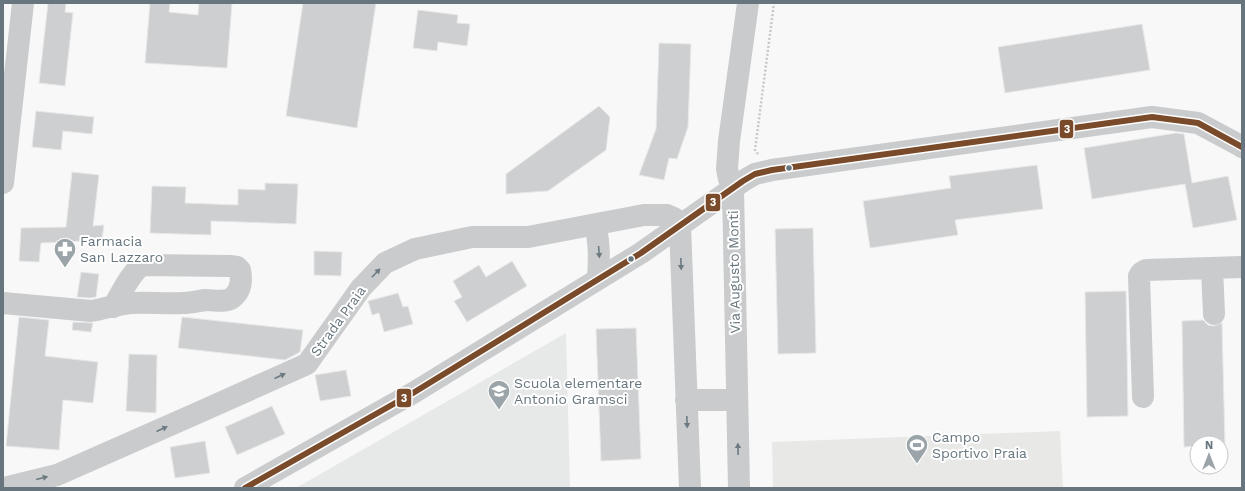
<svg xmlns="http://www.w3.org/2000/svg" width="1245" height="491" font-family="'Work Sans',sans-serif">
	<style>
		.built { fill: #e7e8e8 }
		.green { fill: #e8e9e6 }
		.building { fill: #cecfd0; stroke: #e8e8e8 }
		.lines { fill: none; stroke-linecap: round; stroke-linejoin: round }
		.path { stroke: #c7c8c8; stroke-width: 2.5; stroke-dasharray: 2 2; stroke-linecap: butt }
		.minor { stroke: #c9cbcc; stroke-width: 22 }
		.bus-1-casing { stroke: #fff; stroke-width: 9 }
		.bus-1 { stroke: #7a4b2a; stroke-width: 6 }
		.oneway { fill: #6c7a82 }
		.bus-dot { fill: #67767e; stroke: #fff; stroke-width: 1.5 }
		.labels { text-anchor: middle; stroke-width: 4; stroke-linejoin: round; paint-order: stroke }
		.poi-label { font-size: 14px; fill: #67767e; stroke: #fff; text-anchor: start }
		.street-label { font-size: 14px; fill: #67767e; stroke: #fff }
		.line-badge { stroke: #fff; stroke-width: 1.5 }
		.badge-label { font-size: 11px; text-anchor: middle; font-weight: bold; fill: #fff }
	</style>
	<rect width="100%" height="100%" fill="#f8f8f8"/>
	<path class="built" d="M566,333L570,488H296Z"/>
	<path class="green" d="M1060,431L1063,488H773L772,442Z"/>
	<path class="building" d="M48,3H66L65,12L73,13L65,86L39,83Z
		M150,3H170L169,12L198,15L199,3H232L227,68L145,63Z
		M303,3H376L357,128L286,116Z
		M418,10L458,15L457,23L470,24L467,46L438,42L437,51L413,48Z
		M1142,24L1150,70L1005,93L998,47Z
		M659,43L691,44L688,127L677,159L669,158L664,180L639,175L656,129Z
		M599,106L610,117L606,150L548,191L506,194V174Z
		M36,111L94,117L92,134L63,131L61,150L32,147Z
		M1176,133L1184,134L1192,183L1228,176L1237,220L1193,228L1185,184L1092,199L1084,148Z
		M1037,165L1043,209L955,220L958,235L870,248L863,201L951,188L949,176Z
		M72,172L99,175L93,226L104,225L102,240L41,243L39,262L19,261L21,228L66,227Z
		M265,183L298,184L296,224L211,221V235L150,233L152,186L186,187L185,203L238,205V189L265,190Z
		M813,228L816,353L778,354L775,229Z
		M314,251L342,252L341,276L314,275Z
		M512,261L527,286L467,322L454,301L462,297L453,281L479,265L486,277Z
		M81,272L99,274L96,297L90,298L77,297Z
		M1126,291L1128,416L1087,417L1085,292Z
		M398,293L403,307L408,306L413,324L384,332L379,313L372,315L368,301Z
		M19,317L49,320L45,356L98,362L93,403L63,400L59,450L6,446Z
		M182,317L303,330L300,352L285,360L178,348Z
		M1203,320L1208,325L1214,326L1222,323L1225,446H1221V443H1197V446L1184,447L1182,321Z
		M73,322L93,323L91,332L72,330Z
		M636,328L641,459L601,461L596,329Z
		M129,354L157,355L156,413L126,411Z
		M346,370L351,396L320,401L315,375Z
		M272,406L285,434L237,455L225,427Z
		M205,441L210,473L175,478L170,447Z"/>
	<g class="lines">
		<path class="path" d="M758,154L755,150L774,3"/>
		<path class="minor" d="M3,183L23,3
			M595,225C600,243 599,261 598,279
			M1212,268L1214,314
			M3,303L91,311C104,309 118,304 131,303C148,302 166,304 183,303C191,303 198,301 205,300C213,300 225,303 232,298C241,291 242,280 240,270L237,267L230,266L143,265C131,271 120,296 113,307
			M1143,397L1139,276L1141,273L1146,270L1242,267
			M686,400H737
			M4,488L57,475L202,411L307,364L361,288L385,263L415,249L472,237H528L644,215H667L674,218L680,225L690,488
			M245,488L413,393L641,253L743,181L755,174L772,170L1152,117L1198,123L1239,145L1242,147
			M739,488L733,189L729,179L727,169L729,141L748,3"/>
		<g class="bus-1-casing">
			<path id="bus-1" d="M245,488L413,393L641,253L743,181L755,174L772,170L1152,117L1198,123L1242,147"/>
		</g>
		<use href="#bus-1" class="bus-1"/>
	</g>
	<defs><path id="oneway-solid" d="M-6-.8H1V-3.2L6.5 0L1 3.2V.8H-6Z"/></defs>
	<g class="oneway">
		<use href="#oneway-solid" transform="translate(599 252) rotate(86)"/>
		<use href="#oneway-solid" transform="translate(681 264) rotate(88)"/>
		<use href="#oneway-solid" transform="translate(376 273) rotate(-46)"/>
		<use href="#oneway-solid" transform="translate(280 376) rotate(-24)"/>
		<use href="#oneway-solid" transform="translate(687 422) rotate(88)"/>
		<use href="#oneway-solid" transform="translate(162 429) rotate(-24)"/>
		<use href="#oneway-solid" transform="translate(738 449) rotate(-91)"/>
		<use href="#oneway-solid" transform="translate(42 478) rotate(-14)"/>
	</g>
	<defs>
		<g id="pharmacy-pin" transform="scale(1.15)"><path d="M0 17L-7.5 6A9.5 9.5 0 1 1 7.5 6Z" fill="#9aa4a9" stroke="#fff"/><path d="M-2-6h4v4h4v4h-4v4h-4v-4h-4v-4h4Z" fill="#fff"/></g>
		<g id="school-pin" transform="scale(1.15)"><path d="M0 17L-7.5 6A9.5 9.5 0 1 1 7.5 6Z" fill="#9aa4a9" stroke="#fff"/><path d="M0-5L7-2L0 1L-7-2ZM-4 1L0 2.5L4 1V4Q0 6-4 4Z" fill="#fff"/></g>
		<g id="stadium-pin" transform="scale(1.15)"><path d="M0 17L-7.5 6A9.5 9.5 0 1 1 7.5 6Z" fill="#9aa4a9" stroke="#fff"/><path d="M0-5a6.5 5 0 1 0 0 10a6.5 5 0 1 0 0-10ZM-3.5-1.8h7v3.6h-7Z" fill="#fff"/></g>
	</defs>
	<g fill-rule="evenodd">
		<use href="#pharmacy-pin" x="65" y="249"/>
		<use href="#school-pin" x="499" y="391"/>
		<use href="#stadium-pin" x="917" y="445"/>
	</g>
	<g class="bus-dot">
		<circle cx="789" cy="168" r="3.5"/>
		<circle cx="631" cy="259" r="3.5"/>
	</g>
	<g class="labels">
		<g class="poi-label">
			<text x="80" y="246">Farmacia<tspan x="80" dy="16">San Lazzaro</tspan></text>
			<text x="514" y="388">Scuola elementare<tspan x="514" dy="16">Antonio Gramsci</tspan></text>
			<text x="932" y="442">Campo<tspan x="932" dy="16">Sportivo Praia</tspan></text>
		</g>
		<g class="street-label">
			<text transform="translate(734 272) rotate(-91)" y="5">Via Augusto Monti</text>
			<text transform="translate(338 321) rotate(-54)" y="5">Strada Praia</text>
		</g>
	</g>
	<g class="line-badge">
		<rect x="1059" y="119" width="15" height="20" rx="4" fill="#7a4b2a"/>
		<rect x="705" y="193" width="16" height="19" rx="4" fill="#7a4b2a"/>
		<rect x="396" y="388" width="16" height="20" rx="4" fill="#7a4b2a"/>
	</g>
	<g class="badge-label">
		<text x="1067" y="133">3</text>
		<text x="713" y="206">3</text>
		<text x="404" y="402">3</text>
	</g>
	<rect width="1245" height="491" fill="none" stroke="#67767e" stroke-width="8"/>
	<g transform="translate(1209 455)"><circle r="19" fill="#ffffff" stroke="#c2c8cb"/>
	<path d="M0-3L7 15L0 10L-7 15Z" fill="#9aa4a9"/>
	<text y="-6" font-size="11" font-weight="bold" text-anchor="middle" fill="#67767e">N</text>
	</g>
</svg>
